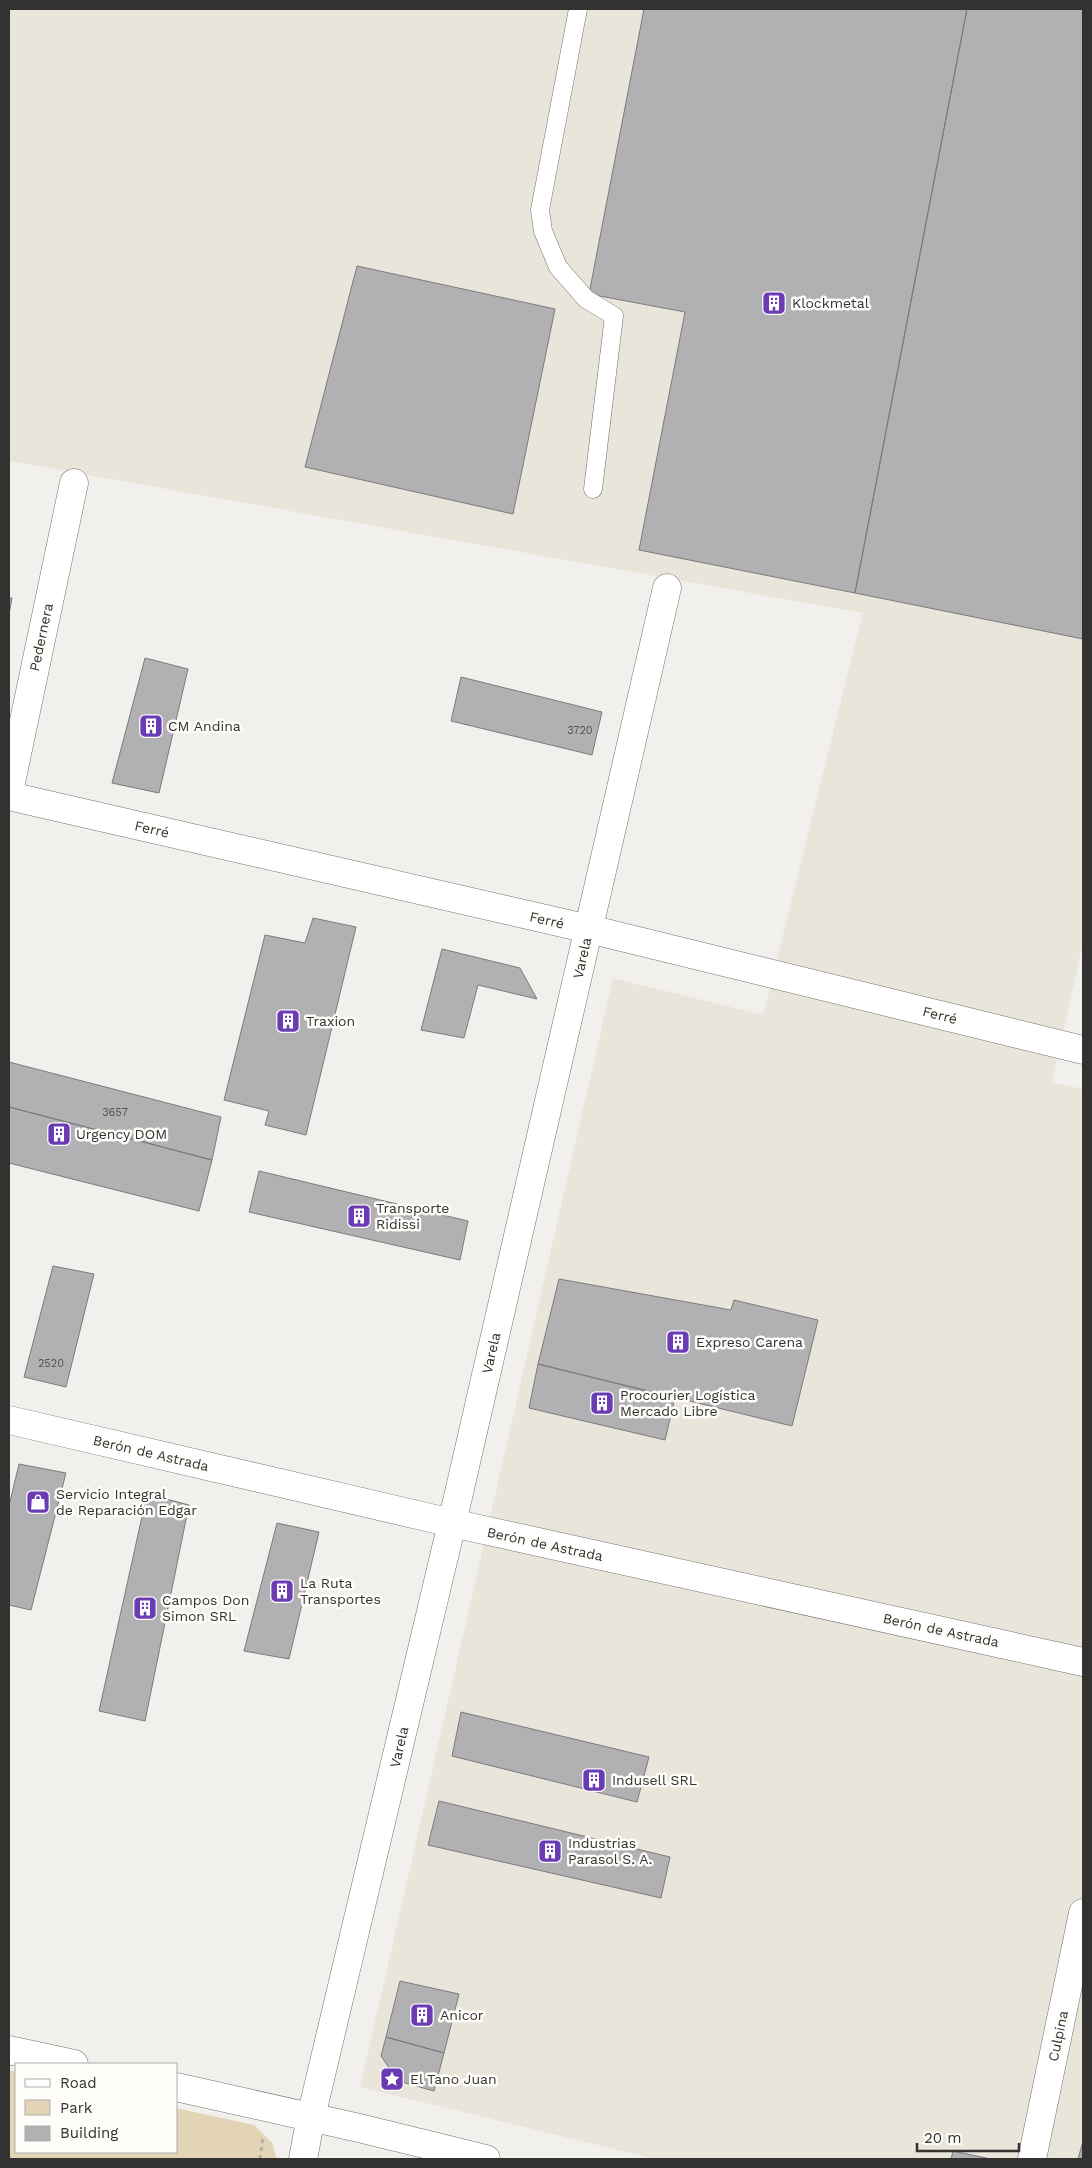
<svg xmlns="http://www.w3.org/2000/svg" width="1092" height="2168" font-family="'Work Sans',sans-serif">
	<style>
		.built { fill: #eae5db }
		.green { fill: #e3d4b6 }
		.building { fill: #b1b0b3; stroke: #7b7a7d }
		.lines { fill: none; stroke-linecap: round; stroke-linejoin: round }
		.service-casing { stroke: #72716e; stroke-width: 19 }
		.minor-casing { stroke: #72716e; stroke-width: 29 }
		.secondary-casing { stroke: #72716e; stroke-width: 29 }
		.path { stroke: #b0afac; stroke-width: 3; stroke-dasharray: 4 4; stroke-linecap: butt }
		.service { stroke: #fff; stroke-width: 18 }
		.minor { stroke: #fff; stroke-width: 28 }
		.secondary { stroke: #fff; stroke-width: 28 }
		.labels { text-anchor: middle; stroke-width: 5; stroke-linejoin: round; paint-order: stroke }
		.number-label { font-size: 11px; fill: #525251 }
		.poi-label { font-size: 14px; fill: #323230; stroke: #fffdfa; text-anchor: start }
		.street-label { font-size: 14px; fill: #323230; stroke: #fffdfa }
	</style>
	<rect width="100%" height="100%" fill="#f2f0ed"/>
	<path class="built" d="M9,9H1083V943L1052,1082L1083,1089V2159H655L360,2087L613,978L763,1015L863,613L9,461Z"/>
	<path class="green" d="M9,2070L16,2072V2152H176V2108L254,2125L272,2143L277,2159H9Z"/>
	<path class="building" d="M644,9H967L855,593L639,550L685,312L589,294Z
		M967,9H1083V639L855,593Z
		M357,266L555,309L513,514L305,467Z
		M9,598H12L9,614Z
		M145,658L188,669L159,793L112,783Z
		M461,677L602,712L592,755L451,721Z
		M313,918L356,927L306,1135L265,1125L269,1111L224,1100L265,935L305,943Z
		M442,949L520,968L537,999L478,985L464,1038L421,1030Z
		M9,1062L221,1117L212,1160L9,1107Z
		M9,1107L212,1160L199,1211L9,1163Z
		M259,1171L468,1221L460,1260L249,1212Z
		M53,1266L94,1274L66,1387L24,1377Z
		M559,1279L731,1310L734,1300L818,1320L792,1426L538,1364Z
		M538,1364L675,1398L665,1440L529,1408Z
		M19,1464L66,1473L31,1610L9,1605V1506Z
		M147,1494L189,1505L145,1721L99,1711Z
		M277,1523L319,1532L289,1659L244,1651Z
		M461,1712L649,1757L637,1802L452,1756Z
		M439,1801L670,1857L661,1898L428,1845Z
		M400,1981L459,1994L444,2053L386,2037Z
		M386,2037L444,2053L434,2091L398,2081L381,2056Z
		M1083,2141V2159H1078Z
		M953,2151L991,2159H951Z"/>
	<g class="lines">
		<g class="service-casing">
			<path id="service" d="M578,9L540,210L543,231L558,267L586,299L614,316L593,489"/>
		</g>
		<g class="minor-casing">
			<path id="minor" d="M9,792L74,483
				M9,796L589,929L1083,1050
				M9,1420L452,1523L1083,1662
				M311,2117L452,1523L667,588
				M1032,2159L1083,1913"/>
		</g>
		<g class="secondary-casing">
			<path id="secondary" d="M9,2050L74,2064
				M176,2087L359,2128L486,2159
				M303,2159L311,2117"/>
		</g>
		<path class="path" d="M260,2159L263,2137"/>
		<use href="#service" class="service"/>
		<use href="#minor" class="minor"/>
		<use href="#secondary" class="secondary"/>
	</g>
	<defs>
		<g id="building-square" transform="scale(1.25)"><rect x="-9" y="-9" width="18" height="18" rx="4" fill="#693cb4" stroke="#fffdfa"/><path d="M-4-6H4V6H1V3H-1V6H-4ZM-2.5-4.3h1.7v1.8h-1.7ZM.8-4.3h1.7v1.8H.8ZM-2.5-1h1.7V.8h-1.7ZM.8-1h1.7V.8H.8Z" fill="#fff"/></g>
		<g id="shop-square" transform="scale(1.25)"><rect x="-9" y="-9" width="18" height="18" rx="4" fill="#693cb4" stroke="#fffdfa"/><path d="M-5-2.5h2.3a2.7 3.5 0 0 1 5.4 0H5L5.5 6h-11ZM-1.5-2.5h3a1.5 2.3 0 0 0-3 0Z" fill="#fff"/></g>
		<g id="sight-square" transform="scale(1.25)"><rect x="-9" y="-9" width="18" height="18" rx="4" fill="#693cb4" stroke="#fffdfa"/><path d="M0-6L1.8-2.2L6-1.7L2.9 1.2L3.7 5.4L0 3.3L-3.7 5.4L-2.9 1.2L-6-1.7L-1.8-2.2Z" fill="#fff"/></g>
	</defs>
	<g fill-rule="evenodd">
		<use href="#building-square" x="774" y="303"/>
		<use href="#building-square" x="151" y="726"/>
		<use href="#building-square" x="288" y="1021"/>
		<use href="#building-square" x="59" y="1134"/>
		<use href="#building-square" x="359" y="1216"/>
		<use href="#building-square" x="678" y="1342"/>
		<use href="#building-square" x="602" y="1403"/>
		<use href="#shop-square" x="38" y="1502"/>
		<use href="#building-square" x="282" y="1591"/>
		<use href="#building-square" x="145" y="1608"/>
		<use href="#building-square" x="594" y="1780"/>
		<use href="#building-square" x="550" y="1851"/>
		<use href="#building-square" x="422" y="2015"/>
		<use href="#sight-square" x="392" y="2079"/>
	</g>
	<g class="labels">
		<g class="number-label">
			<text x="580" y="734">3720</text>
			<text x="115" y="1116">3657</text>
			<text x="51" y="1367">2520</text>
		</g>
		<g class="poi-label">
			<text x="792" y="308">Klockmetal</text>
			<text x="168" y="731">CM Andina</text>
			<text x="306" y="1026">Traxion</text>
			<text x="76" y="1139">Urgency DOM</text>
			<text x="376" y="1213">Transporte<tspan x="376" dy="16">Ridissi</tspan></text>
			<text x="696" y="1347">Expreso Carena</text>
			<text x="620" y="1400">Procourier Logística<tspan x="620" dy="16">Mercado Libre</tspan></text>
			<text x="56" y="1499">Servicio Integral<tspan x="56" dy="16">de Reparación Edgar</tspan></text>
			<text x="300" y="1588">La Ruta<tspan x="300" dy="16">Transportes</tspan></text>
			<text x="162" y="1605">Campos Don<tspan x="162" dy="16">Simon SRL</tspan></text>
			<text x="612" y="1785">Indusell SRL</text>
			<text x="568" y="1848">Industrias<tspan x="568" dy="16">Parasol S. A.</tspan></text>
			<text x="440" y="2020">Anicor</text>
			<text x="410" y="2084">El Tano Juan</text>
		</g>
		<g class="street-label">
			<text transform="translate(41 637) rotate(-78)" y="5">Pedernera</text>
			<text transform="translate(152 829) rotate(13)" y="5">Ferré</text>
			<text transform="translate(547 920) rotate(13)" y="5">Ferré</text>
			<text transform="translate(582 958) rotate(-77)" y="5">Varela</text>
			<text transform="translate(940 1015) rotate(14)" y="5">Ferré</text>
			<text transform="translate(491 1353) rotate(-77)" y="5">Varela</text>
			<text transform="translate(151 1453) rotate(13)" y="5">Berón de Astrada</text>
			<text transform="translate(545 1544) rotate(12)" y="5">Berón de Astrada</text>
			<text transform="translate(941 1630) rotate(12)" y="5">Berón de Astrada</text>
			<text transform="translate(399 1747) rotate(-77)" y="5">Varela</text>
			<text transform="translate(1058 2036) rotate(-78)" y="5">Culpina</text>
		</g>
	</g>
	<rect width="1092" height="2168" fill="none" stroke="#323230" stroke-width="20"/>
	<rect x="15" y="2063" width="162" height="90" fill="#fffdfa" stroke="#adaca9"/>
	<rect x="25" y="2079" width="25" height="8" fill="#ffffff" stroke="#adaca9"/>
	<text x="60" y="2088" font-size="15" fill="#323230">Road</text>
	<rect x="25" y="2100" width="25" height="15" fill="#e3d4b6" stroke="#adaca9"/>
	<text x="60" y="2113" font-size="15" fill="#323230">Park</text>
	<rect x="25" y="2126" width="25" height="15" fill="#b1b0b3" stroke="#adaca9"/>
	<text x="60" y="2138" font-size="15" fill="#323230">Building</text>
	<path d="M917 2143v8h102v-8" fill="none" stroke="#323230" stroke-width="2.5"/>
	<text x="924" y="2143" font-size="15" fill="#323230" stroke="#fffdfa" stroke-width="4" paint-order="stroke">20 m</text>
</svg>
